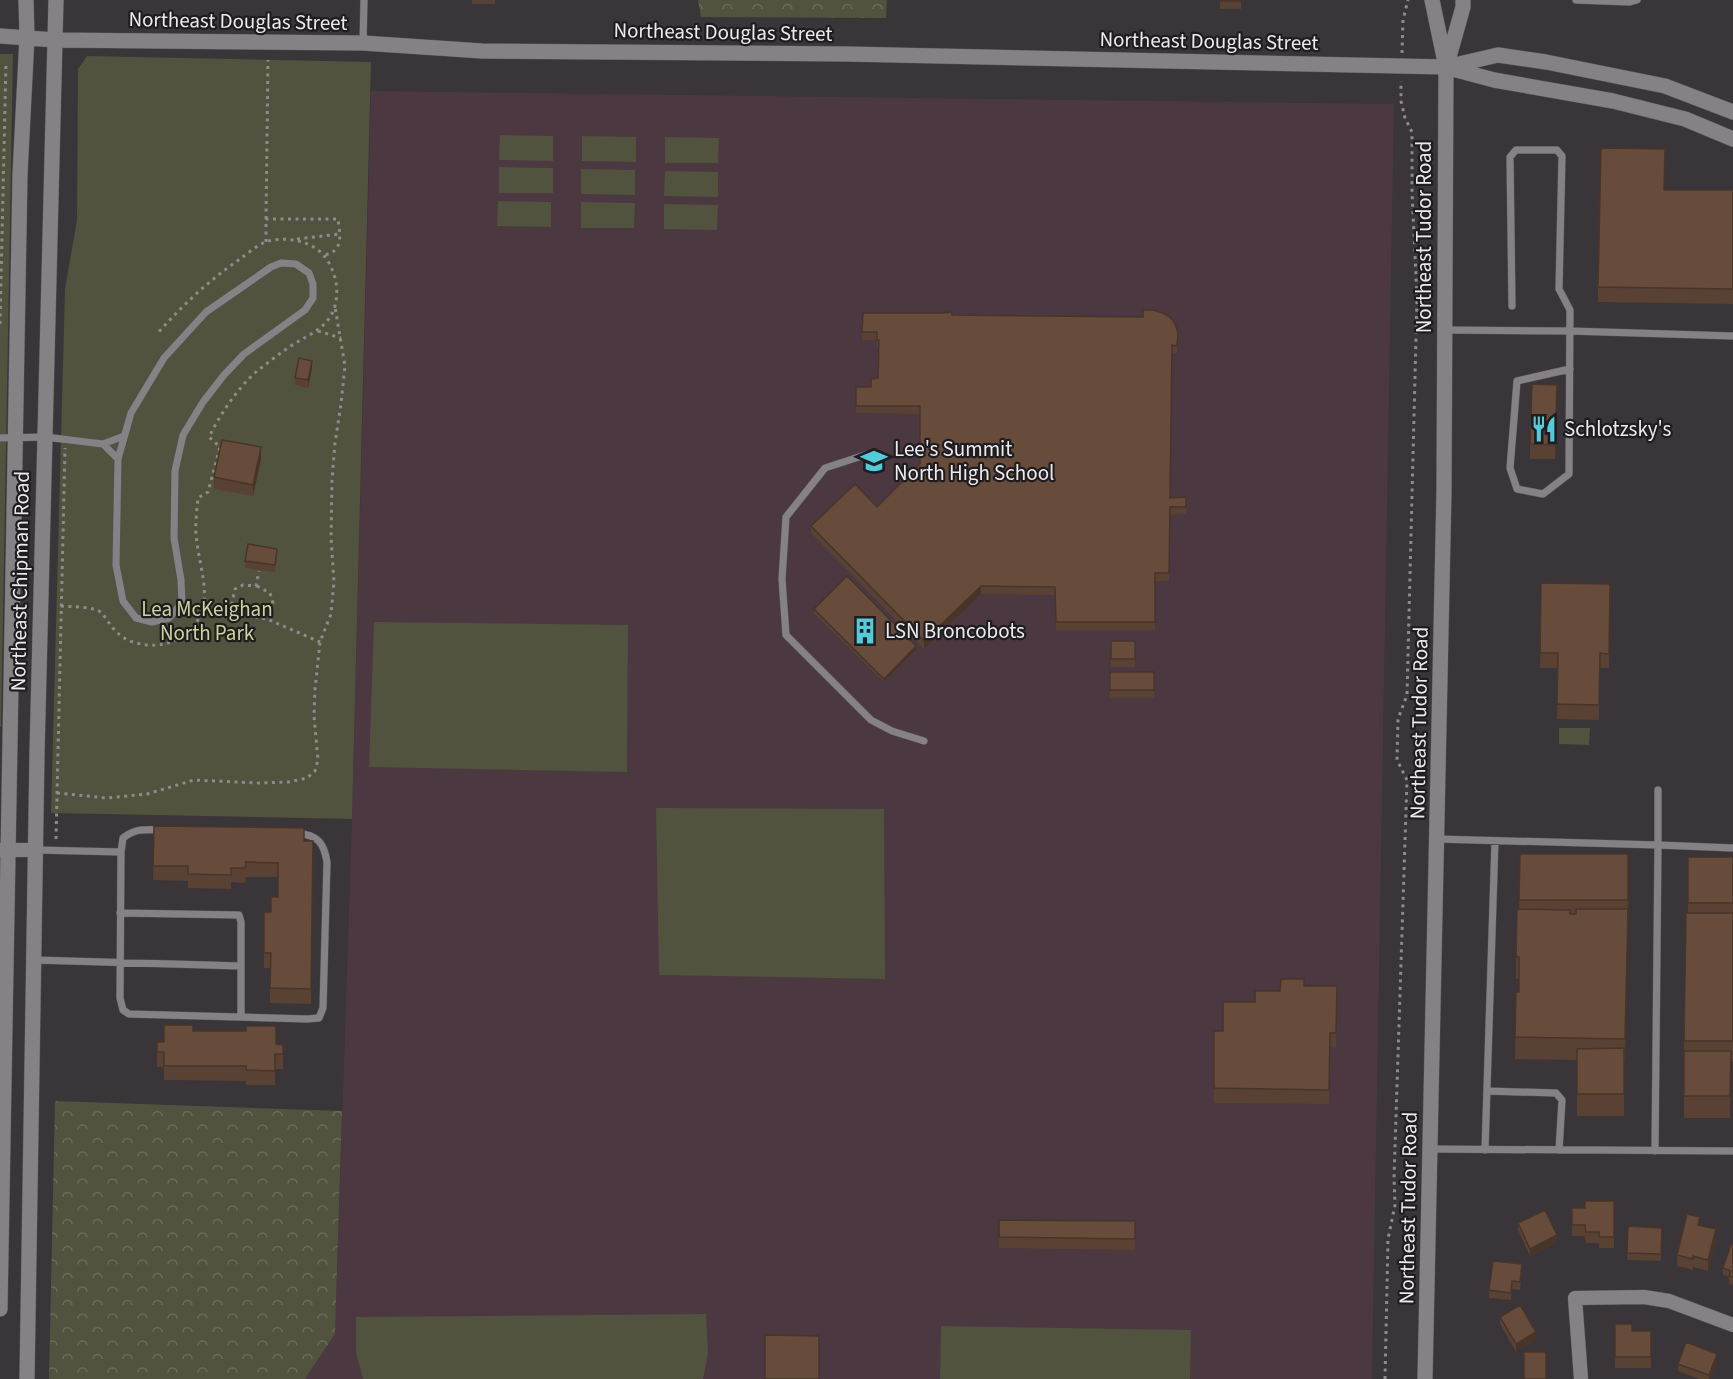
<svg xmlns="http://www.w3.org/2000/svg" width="1733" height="1379" font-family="'Source Sans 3',sans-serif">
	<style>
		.education { fill: #4b3841 }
		.forest { fill: url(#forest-crowns) }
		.park { fill: #51533e }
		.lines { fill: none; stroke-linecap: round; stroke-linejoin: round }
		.service-casing { stroke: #555255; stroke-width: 8 }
		.minor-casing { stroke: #555255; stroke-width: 15 }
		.tertiary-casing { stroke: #555255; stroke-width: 16 }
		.secondary-casing { stroke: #555255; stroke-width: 16 }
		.path { stroke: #8e8a8e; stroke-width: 3; stroke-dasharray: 3 4.5; stroke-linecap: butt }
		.service { stroke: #858185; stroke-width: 7 }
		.minor { stroke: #858185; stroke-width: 14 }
		.tertiary { stroke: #858185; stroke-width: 15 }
		.secondary { stroke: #858185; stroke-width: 15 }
		.wall { fill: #594134 }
		.shaded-wall { fill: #48352a }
		.building { fill: #674c3c; stroke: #48352a; stroke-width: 1.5 }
		.labels { text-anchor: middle; stroke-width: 4.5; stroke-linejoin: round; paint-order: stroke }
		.street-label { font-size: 21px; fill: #edeaed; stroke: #1f1d1f }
		.poi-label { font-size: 21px; fill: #edeaed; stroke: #1f1d1f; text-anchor: start }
		.park-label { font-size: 21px; fill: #ced29a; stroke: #1f1d1f }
	</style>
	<defs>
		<pattern id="forest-crowns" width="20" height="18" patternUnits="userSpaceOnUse" patternTransform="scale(1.5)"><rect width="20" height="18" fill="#51533e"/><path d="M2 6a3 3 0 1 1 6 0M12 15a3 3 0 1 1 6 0" fill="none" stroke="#6a6c5a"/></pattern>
	</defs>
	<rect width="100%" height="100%" fill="#393539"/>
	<path class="education" d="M371,91L1394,104L1372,1379H305L335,1334L352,819Z"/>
	<path class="forest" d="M698,0H887L886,18L701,17Z
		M55,1101L342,1111L335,1334L305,1379H49Z"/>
	<path class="park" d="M0,54H13L1,727H0Z
		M87,56L371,62L352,819L51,813L65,289L77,220L78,69Z
		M500,135L553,136V161L499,160Z
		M582,136L636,137V162L582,161Z
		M665,137L719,138L718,163H665Z
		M499,167L553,168V193H499Z
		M581,169L635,170V195L581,194Z
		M665,171L718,172V197L664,196Z
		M498,201L551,202V227L497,226Z
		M581,202L635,203L634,228H581Z
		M664,204L718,205L717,230L664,229Z
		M374,622L628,625L627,772L369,767Z
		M1559,728H1590L1589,745L1559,744Z
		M656,808L884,809L885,979L659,975Z
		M706,1314L708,1353L703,1379H363L356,1352V1317Z
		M941,1326L1191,1330L1190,1379H940Z"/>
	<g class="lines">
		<g class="service-casing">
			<path id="service" d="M1576,0L1630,2L1637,0
				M363,43L364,0
				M1512,306L1510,157L1516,150H1557L1562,156L1559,289L1570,310L1569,474L1543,494L1517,489L1510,468L1517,381L1570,369
				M1445,330L1570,331L1733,336
				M0,438L45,437L103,444L124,436
				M103,444L118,459L116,565L123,601L136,618L152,622L169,618L182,603L181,580L174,538L175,471L183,435L203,402L224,375L244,354L305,310L313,298V284L309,273L296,264L281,263L271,267L206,312L164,358L131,413L118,459
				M868,454L825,468L786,517L782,579L786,635L871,720L892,731L924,741
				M1437,839L1658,845V790
				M36,850L121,852L123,838C137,827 146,830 163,830
				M121,852L120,998L123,1010L129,1014L307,1019L319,1018L323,1008L327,862C324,843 318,835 297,833
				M120,913L239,915L241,922V1017
				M34,960L241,966
				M1487,1091L1556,1093L1562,1100L1559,1150
				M1430,1149L1733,1151
				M1485,1150L1495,841
				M1655,1151L1658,845L1733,848"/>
		</g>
		<g class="minor-casing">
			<path id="minor" d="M0,850H36
				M1581,1379L1575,1298L1644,1297L1669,1301L1733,1325"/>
		</g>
		<g class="tertiary-casing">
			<path id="tertiary" d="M1447,64L1463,7V0
				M1425,1379L1444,491L1446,67L1432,0"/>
		</g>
		<g class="secondary-casing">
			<path id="secondary" d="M0,36L55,40L363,43L482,51L846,54L1446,67L1498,55L1546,62L1665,86L1733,112
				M1449,68L1494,80L1613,101L1685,119L1733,139
				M0,1309L20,174L27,37L26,0
				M27,1379L37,753L56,0"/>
		</g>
		<path class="path" d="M1402,53L1403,20L1408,0
			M266,219L268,60
			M297,239L340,234
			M266,242V219H338C340,234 344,252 324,255
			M0,324L6,62
			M318,331L341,338
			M257,586L270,593L273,603L269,620
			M61,606C71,607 94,606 102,613C104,615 105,618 107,620C113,629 120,637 130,641C146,647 165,647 179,638C221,612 199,574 196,534C195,522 197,510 198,498L208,492L220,447L209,437C221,413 237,389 257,371C269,362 281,352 294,344C310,334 326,329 334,309C340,291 336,272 325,257C313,240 281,235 263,243C255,247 247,254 240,259C208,281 182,306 156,335
			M203,608L267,619L320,642
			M230,612L235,589L243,585L256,586L259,571
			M57,793L106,798L147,794L194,780L258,783L289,782L307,778L315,771L318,760L314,716L315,689L320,642L331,614L334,582L331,537L332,480L335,443L341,404L345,366L335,307
			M56,839L65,448
			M1385,1379L1388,1239L1395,1205L1394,1178L1407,780L1397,760L1398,719L1407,695L1417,297L1412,192V132L1405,118L1401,101V81"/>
		<use href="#service" class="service"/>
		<use href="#minor" class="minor"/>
		<use href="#tertiary" class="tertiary"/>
		<use href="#secondary" class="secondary"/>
	</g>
	<path class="wall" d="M472,0H495V4H472Z
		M1220,0H1241V9H1220Z
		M1664,190H1733V304L1598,302V287Z
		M863,313L952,315L1178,333L1177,353H1172L1171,498L1186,497V514L1170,515L1169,581H1155V630H1056L1055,595L981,594L924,649L811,533V526L877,507L920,464V414L856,413V387H871L878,378L879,347H877V340H862Z
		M312,369L308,388L295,385V378Z
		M1557,400L1555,459H1530V444Z
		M261,459L253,496L214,489V477Z
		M277,556L275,572L245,568V561Z
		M1541,583L1610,584L1609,668H1600L1599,720L1557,719L1558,668H1540Z
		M814,609L916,650L884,682L814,613Z
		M1111,641H1135V667H1111Z
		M1110,672H1154V698H1110Z
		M154,826L304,841H313L311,1004L270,1003V968H264V912H271L278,897V877H246L245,883L231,882V889L188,888V881L153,880Z
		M1520,854H1628V922L1625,1061H1624V1116H1577V1060L1515,1059L1516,992H1519V979H1516V957L1519,909Z
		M1688,857H1733V1062H1731L1730,1118H1684V1041L1688,913Z
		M1304,986H1337L1336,1048L1330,1047L1329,1104L1214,1103V1031H1223L1255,1002Z
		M193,1031L276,1044L283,1045V1069H275V1085H246V1081L164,1080V1067H157V1042H164Z
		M1614,1201V1248H1599V1243H1586L1585,1236H1572V1208H1585Z
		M999,1220L1135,1221V1250L999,1248Z
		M1518,1223L1557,1243L1530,1256L1518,1230Z
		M1700,1225L1716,1240L1708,1271L1693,1267V1270L1677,1266V1255Z
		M1628,1226L1662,1228L1661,1261L1627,1260Z
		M1733,1245V1285L1729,1284V1277L1723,1275V1268Z
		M1522,1271L1520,1290L1512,1289L1511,1300L1489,1298V1290Z
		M1500,1317L1536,1340L1516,1352L1500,1324Z
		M1615,1324L1632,1331H1651V1368H1615Z
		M1717,1362L1710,1379H1699L1678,1371V1364Z"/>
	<path class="shaded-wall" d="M312,361V369L308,388V380Z
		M261,447V459L253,496V485Z
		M981,586V594L924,649V641Z
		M916,646V650L884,682V679Z
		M1716,1229V1240L1708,1271V1260Z
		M1557,1235V1243L1530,1256V1249Z
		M1536,1332V1340L1516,1352V1344Z
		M1717,1354V1362L1710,1379H1709V1375Z"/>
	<path class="building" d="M1220,0H1241V1H1220Z
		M1601,148L1665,149L1664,190H1733V289L1598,287Z
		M1143,310H1153L1163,313L1170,317L1175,324L1178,333L1177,346L1172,345L1170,498L1186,497V507H1170L1169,573H1155V622H1056L1055,587L981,586L924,641L811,526L855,484L877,507L920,464V406H856V387H871V379L878,378L879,340H877V332H862L863,313H942L952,312V315L1143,317Z
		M299,358L312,361L308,380L295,378Z
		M1532,384L1557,385L1555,445L1530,444Z
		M222,440L261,447L253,485L214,477Z
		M248,544L277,549L275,565L245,561Z
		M847,576L916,646L884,679L814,609Z
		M1541,583L1610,584L1609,654L1600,653L1599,705L1557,704L1558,653H1540Z
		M1111,641H1135V659H1111Z
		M1110,672H1154V690H1110Z
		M154,826L304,828V841H313L311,989L270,988L271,953H264V912H271V897H278V863L246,862L245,868H231V875L188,874V866H153Z
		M1520,854H1628V900H1519Z
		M1688,857H1733V903H1688Z
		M1517,909L1570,910V914H1576V909H1628L1625,1039L1515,1037L1516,992H1519V957H1516Z
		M1686,913H1733V1041H1684Z
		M1281,979H1304V986H1337L1336,1033H1330L1329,1090L1214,1088V1031H1223V1002H1255V991H1280Z
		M164,1025H193V1031H246V1026H276V1044L283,1045V1054H275V1071L246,1070V1066H164V1052H157V1042H164Z
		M1624,1048V1094H1577V1049Z
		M1684,1051H1731L1730,1096H1684Z
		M1585,1201H1614V1237H1599V1232H1586L1585,1225H1572V1208H1585Z
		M1545,1210L1557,1235L1530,1249L1518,1223Z
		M1687,1214L1700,1217L1698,1225L1716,1229L1708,1260L1693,1256V1259L1677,1255Z
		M999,1220L1135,1221V1239L999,1237Z
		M1628,1226L1662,1228L1661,1254L1627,1253Z
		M1731,1244L1733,1245V1277L1729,1276L1731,1271L1723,1268Z
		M1493,1261L1522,1264L1520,1282L1512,1281L1511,1293L1489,1290Z
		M1520,1305L1536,1332L1516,1344L1500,1317Z
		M1615,1324H1632V1331H1651V1357H1615Z
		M765,1335L819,1336V1379H765Z
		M1686,1342L1717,1354L1709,1375L1678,1364Z
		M1524,1352H1546V1379H1524Z"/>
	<defs>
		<g id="restaurant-bare" transform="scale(2.07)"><path d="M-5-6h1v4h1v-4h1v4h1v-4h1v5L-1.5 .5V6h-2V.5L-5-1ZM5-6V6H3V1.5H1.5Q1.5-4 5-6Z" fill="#53cbdb" stroke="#1f1d1f" stroke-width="2.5" paint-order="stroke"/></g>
		<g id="school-bare" transform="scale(2.07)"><path d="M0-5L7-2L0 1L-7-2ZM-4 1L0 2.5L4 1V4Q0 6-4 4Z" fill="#53cbdb" stroke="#1f1d1f" stroke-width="2.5" paint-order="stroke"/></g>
		<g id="building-bare" transform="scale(2.07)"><path d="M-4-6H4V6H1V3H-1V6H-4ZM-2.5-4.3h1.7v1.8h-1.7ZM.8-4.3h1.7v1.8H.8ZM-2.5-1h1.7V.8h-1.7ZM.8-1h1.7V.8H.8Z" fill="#53cbdb" stroke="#1f1d1f" stroke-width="2.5" paint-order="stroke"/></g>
	</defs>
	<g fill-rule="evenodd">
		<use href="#restaurant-bare" x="1544" y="429"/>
		<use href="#school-bare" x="874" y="461"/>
		<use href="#building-bare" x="865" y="631"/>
	</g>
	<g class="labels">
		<g class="street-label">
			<text transform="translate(238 21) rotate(1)" y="7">Northeast Douglas Street</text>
			<text transform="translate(723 32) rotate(1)" y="7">Northeast Douglas Street</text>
			<text transform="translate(1209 41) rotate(1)" y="7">Northeast Douglas Street</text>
			<text transform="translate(1424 237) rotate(-90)" y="7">Northeast Tudor Road</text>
			<text transform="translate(20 581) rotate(-89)" y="7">Northeast Chipman Road</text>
			<text transform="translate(1419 723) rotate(-89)" y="7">Northeast Tudor Road</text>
			<text transform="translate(1408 1208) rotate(-89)" y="7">Northeast Tudor Road</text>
		</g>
		<g class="poi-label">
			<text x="1564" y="436">Schlotzsky's</text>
			<text x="894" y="456">Lee's Summit<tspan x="894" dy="24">North High School</tspan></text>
			<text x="885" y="638">LSN Broncobots</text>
		</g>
		<g class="park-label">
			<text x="207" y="616">Lea McKeighan<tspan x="207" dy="24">North Park</tspan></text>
		</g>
	</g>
</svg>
